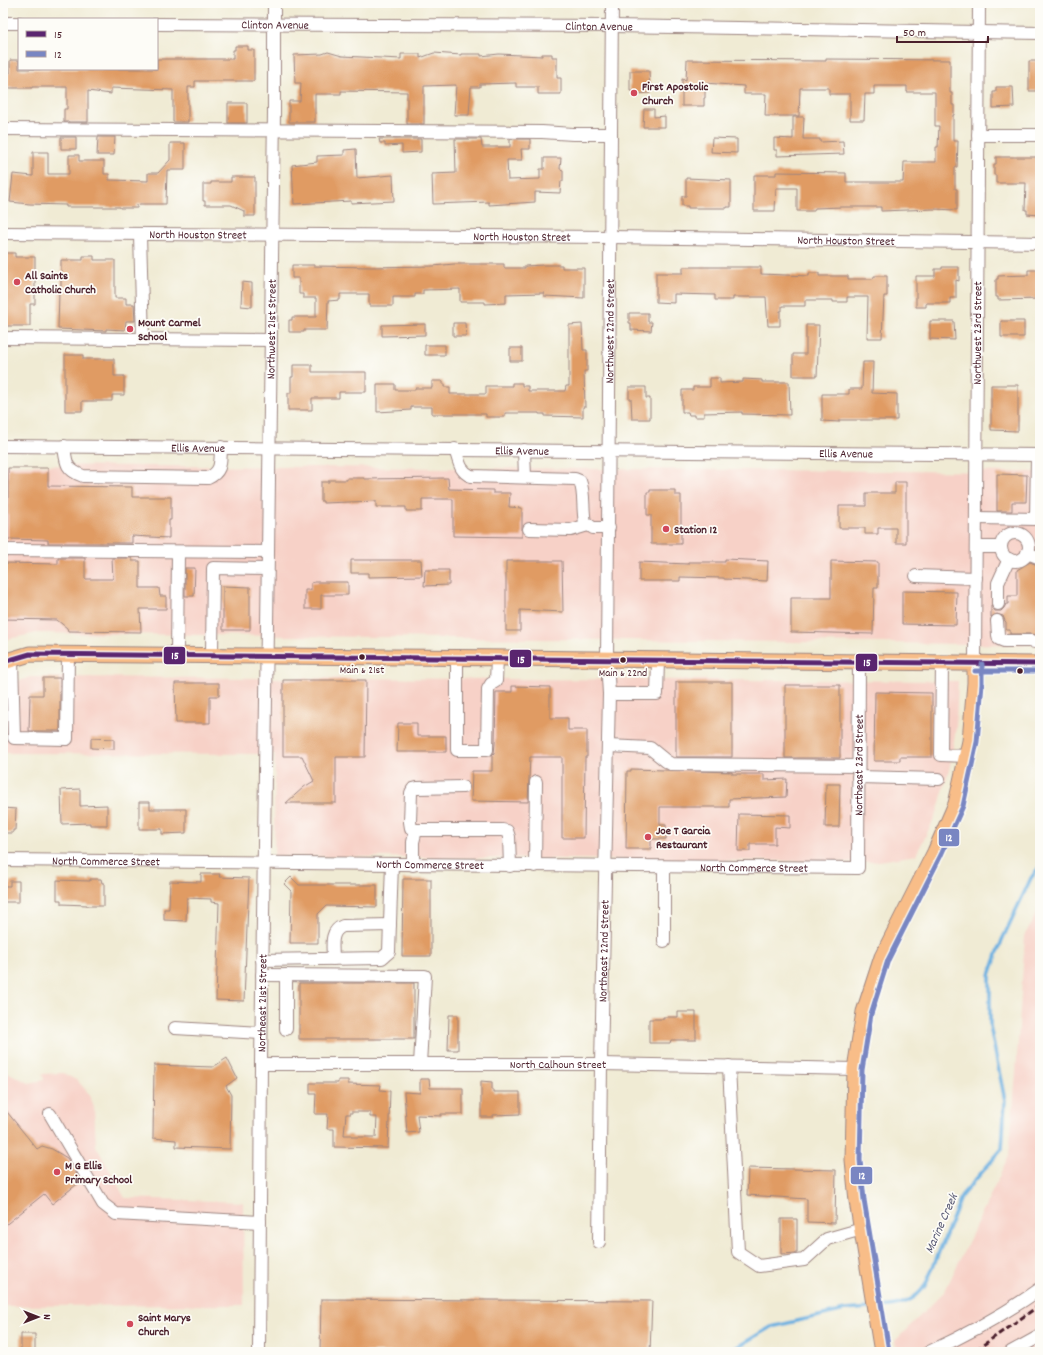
<svg xmlns="http://www.w3.org/2000/svg" width="1043" height="1355" font-family="Dekko,sans-serif">
	<style>
		.built { fill: #f7d1c7 }
		.lines { fill: none; stroke-linecap: round; stroke-linejoin: round }
		.stream { stroke: #6cb0e1; stroke-width: 3.5 }
		.building { fill: #e09b64; fill-rule: evenodd }
		.minor-casing { stroke: #9d8580; stroke-width: 14 }
		.major-casing { stroke: #9d8580; stroke-width: 17 }
		.minor { stroke: #fff; stroke-width: 12 }
		.major { stroke: #f8bd88; stroke-width: 15 }
		.rail { stroke: #4a1f2b; stroke-width: 3; stroke-dasharray: 6 3; stroke-linecap: butt }
		.bus-1-casing { stroke: #fdfcf7; stroke-width: 8 }
		.bus-2-casing { stroke: #fdfcf7; stroke-width: 8 }
		.bus-1 { stroke: #5a256f; stroke-width: 5 }
		.bus-2 { stroke: #7986c2; stroke-width: 5 }
		.poi-dot { fill: #d1495b; stroke: #fdfcf7; stroke-width: 1.5 }
		.bus-dot { fill: #4a1f2b; stroke: #fdfcf7; stroke-width: 1.5 }
		.labels { text-anchor: middle; stroke-width: 3.5; stroke-linejoin: round; paint-order: stroke }
		.bus-label { font-size: 11px; fill: #4a1f2b; stroke: #fdfcf7 }
		.street-label { font-size: 12px; fill: #4a1f2b; stroke: #fdfcf7 }
		.poi-label { font-size: 12px; font-weight: bold; fill: #4a1f2b; stroke: #fdfcf7; text-anchor: start }
		.water-label { font-size: 13px; font-style: italic; fill: #585974; stroke: #fdfcf7 }
		.line-badge { stroke: #fdfcf7; stroke-width: 1.5 }
		.badge-label { font-size: 11px; text-anchor: middle; font-weight: bold; fill: #fff }
	</style>
	<rect width="100%" height="100%" fill="#fdfcf7"/>
	<filter id="ink" filterUnits="userSpaceOnUse"><feTurbulence type="fractalNoise" baseFrequency=".025" numOctaves="2"/><feDisplacementMap in="SourceGraphic" scale="8" xChannelSelector="R" yChannelSelector="G"/><feConvolveMatrix kernelMatrix="1 2 1 2 8 2 1 2 1" color-interpolation-filters="sRGB"/></filter>
	<filter id="wash" filterUnits="userSpaceOnUse"><feTurbulence type="fractalNoise" baseFrequency=".012" numOctaves="4" result="noise"/><feDisplacementMap in="SourceGraphic" scale="16" xChannelSelector="R" yChannelSelector="G"/><feGaussianBlur stdDeviation="0.9" result="paint"/><feColorMatrix in="noise" values="0 0 0 0 0 0 0 0 0 0 0 0 0 0 0 0 0 1.4 0 .05"/><feComposite in="paint" operator="in"/></filter>
	<g filter="url(#wash)">
		<rect width="100%" height="100%" fill="#f0ebd4"/>
		<path class="built" d="M3,465L1040,472V645L37,633L8,639L3,641Z
			M30,677L958,681L956,727L950,766L937,813L916,855L873,862L274,856L275,754L3,753V688Z
			M1040,907V1352H896L895,1341L945,1291L1009,1156L1016,1072L1025,935Z
			M3,1070L29,1083L44,1080L42,1074L63,1073L78,1081L90,1095L94,1108L96,1146L125,1198L243,1202L244,1305L3,1306Z"/>
		<g class="lines">
			<path class="stream" d="M879,1307C899,1306 915,1302 926,1284L962,1195L1002,1149L1005,1101L990,1026V975L1002,940L1031,878L1040,866
				M733,1352L735,1348L771,1327L845,1310L871,1308"/>
		</g>
		<g id="blocks">
			<path class="building" d="M235,46H248V50H254V81H195V87H188V122H173V90L111,88V94L88,91V122H64V109H67V87H32V88H8V73H10V60H19V69H157V59H233V50H235Z
				M328,52L342,56L401,59V54H420V58L434,53L461,55V54H481V56L499,54L542,56V54H552V57H557V78H561V94H538V87H516V83L480,84V87H471L469,115H454L456,85L424,86V124H407V92L341,91V94H315V122H289V101H300L301,83H295L294,55L322,54Z
				M826,59L950,60V93H952V105H954V115H953V141H958L957,167H955V189H957V210L933,209L881,211V207H842L815,208L814,211H797V188H776L775,211H754V175H776V172L846,173V182H903L904,162H936V147H938L939,126H935V92H907V86H874V94H865L864,120H850V94H829V88H800L799,116H765L766,94H744V86L705,83V98H704V106H682V79L686,80L687,60L826,61Z
				M1029,61H1040V91H1029Z
				M630,71H649L650,93L634,94L633,91H630Z
				M996,87H1013L1014,107L993,108V92H996Z
				M228,103H247V123H228Z
				M644,109H654V117L665,116V127H643Z
				M793,117H804L803,139H820V142L843,141L844,154L777,156V150H774V138L793,139Z
				M61,137H76V149H61Z
				M98,137H115L114,155H97Z
				M712,138L737,139V153L711,152Z
				M379,139H421V152L402,153V145L385,146V143H380Z
				M455,139H481L482,147H510V139H530V149H521L522,160H507L508,180L540,179V169H544V158H561L560,169L563,170V181H561L560,193L535,192V202L489,205V202L433,204L432,174L456,173Z
				M170,143H185V170H167L166,204H140L137,205V208H120V207H66V205L30,204L10,202L13,174L33,176V152H48V174H69V155H79V161H104V174H109V180L148,181V173H158L170,160Z
				M356,149L357,178L393,175L394,201L351,203V201L294,204L292,165L317,162V156L344,155V150Z
				M996,157H1040V215L1027,214V210H1025L1026,183H996V175H994V164H996Z
				M231,177H255V216H244V211L231,205H205V201H203V184H211V182H231Z
				M686,178L731,180V207H727V208H688V206H682V196H686Z
				M3,253H15V257H35V304H30V326H3Z
				M83,256H94V260H115V298H126V304H134L135,321H126L125,330L106,329V331L58,329L59,292H61V260H83Z
				M454,264H504V268H525V266L544,265H562V268H584V298L544,296V293L506,294V303L485,304V302H460V289L423,290V294H415V297H393V306H369V294H340V300L328,301L327,330H304V332H289V320H292V317H316V298H303V294H299V278H292V265H314V266L371,267L433,266Z
				M683,267H761V274L809,276V273H819V276H848V279H872L874,278V276H887V296H884L882,338H867L868,297H847V302H833V300H805V306H782V311H780V326H768L766,297H733V300H715V295L674,294V303L656,302V273H683Z
				M942,267H959V281L956,280V298H950V303H926V307H916V276H935V269H942Z
				M1028,270H1040V299L998,300V297H996V279H998V276L1028,275Z
				M242,282L252,283V307L241,306Z
				M629,313H648V322H652L651,331L631,330V323H629Z
				M930,321H954L955,340L930,339Z
				M1001,321H1024V337H1001Z
				M453,323H465L466,336H453Z
				M425,324V335L382,336V325Z
				M582,324L583,350H587V371H584L585,407H583V417L545,416V414H539V413H505V417H486V414H432V407H411V410L377,412V384H395V390H415V388H432V381H443V384H445V387H450V394H486V386H512V383H522V386H528V391H565L566,386H569V325Z
				M806,325H819L817,376H793V354H806Z
				M425,345H445V355H425Z
				M510,348H522V361H510Z
				M65,355H83V359H114V376H124V395H112V401H82V411H65Z
				M863,362H873L872,393L897,394V420H839V422L822,421V394H849V389H862Z
				M293,365H312V372H366V392H339V398H312V410H288V393H291V377H293Z
				M710,378H720V383L743,382V379L762,380V382H789L790,415L742,414V412L704,413V417H694V415H689L688,412H682V390H693V387H710Z
				M991,385H1018V431L991,430Z
				M629,387H646V398H650V419H632L631,399H629Z
				M8,468H48V486L132,487V497H171V520H169V538L132,536V543H48V540L8,539Z
				M997,474L1027,475L1026,502H1012V511H997Z
				M347,478H364V479L448,478L449,489L493,490V493H510L509,507L522,508V537L453,536V499H422V511H406V507H376V501L323,503V501H321V482H329V480H347Z
				M895,482H906V543H896V528H878V534H865V528H839V506H866V493H895Z
				M650,490H675V495H681V544H651V515H647V492H650Z
				M58,558H85V579H113L112,558H132V561H140V588H159L160,596H166V609H140L141,632L68,631L67,628L57,620L3,619V563L58,564Z
				M725,559L768,561L767,581L724,579V578L680,577V581H639V562L688,564V562H725Z
				M351,560H421L422,576L368,577V573H351Z
				M506,561H562L563,612L520,610V631H506Z
				M831,561L878,562V588H874L873,634L791,632V598H831Z
				M1030,562L1040,566V635L1030,634H1010V630H1006V622L1005,621L1003,616L997,614L991,617V605L995,611H1001L1004,608L1006,604H1008V596H1017V570Z
				M185,568H195L194,596H185Z
				M425,570H449V585L424,586Z
				M315,582H348V595H321V609H305V590H311V583Z
				M223,586L250,587V630H223Z
				M902,591L957,592L956,625L902,624Z
				M43,678H60V731H29L30,695H43Z
				M283,680H366L365,757H336V803H286L304,787L314,781L302,756H283Z
				M676,682H732V757H676Z
				M175,683H219V696H210V723H176Z
				M785,685H840V758H785Z
				M512,686L550,687V718H568V730H587V757H585L584,838H562V757H530L528,802L471,801L472,771H492V755L494,753L495,744L496,692H512Z
				M875,692L932,693V757H900V761H874Z
				M398,723H417V736H446V752H397Z
				M91,738L114,739V749L91,748Z
				M631,769L732,772V774H764V780L787,779L786,797L729,799V807H660V825H666V839H651V849H626L627,771H631Z
				M826,784H840L839,827H825Z
				M80,789V806L107,805V825H90V823L62,824L61,790Z
				M139,802H150V809H186V833L162,834V829H139Z
				M3,808L16,809L15,830H13V833H3Z
				M739,814L790,815V828L775,827V844H750V851H738Z
				M201,874H220L219,877L249,878L244,1001L216,1000L219,903L211,902V899L187,898L186,921L164,920V909H169L170,881L201,882Z
				M291,877L299,885H377V907L326,906L318,914V943H290L291,891L284,884Z
				M90,879H101L102,883H104V906H87V905L61,904V900H57V880L90,881Z
				M403,879H431V956H402Z
				M10,881H19V902H4V886H10Z
				M299,983H414V1039H299Z
				M678,1012H696V1040H671L670,1043H649V1019H663V1017H678Z
				M449,1015H458V1050H448Z
				M227,1058L237,1078L226,1086L231,1095L230,1149L176,1147V1140L153,1138L154,1065L213,1067Z
				M420,1079H429L430,1088H463V1114H441V1116L417,1115L419,1132L407,1133L404,1092L420,1093Z
				M338,1080H348V1084L381,1085L380,1090L390,1091L388,1148L334,1147V1129H327L328,1114H315L316,1094H310V1083H338ZM351,1112H370V1117H377L376,1137H352V1135H344L346,1114H351Z
				M481,1081L492,1082V1090H494V1092H520V1114L493,1115V1117H481Z
				M3,1107L37,1149L42,1146L52,1149L67,1158L81,1181L52,1204L44,1194L3,1227Z
				M748,1168L836,1170L835,1223L807,1222V1199L747,1195Z
				M781,1219H797V1253L781,1254Z
				M321,1299L652,1301L650,1352H320Z
				M21,1334H35V1352H21Z"/>
		</g>
	</g>
	<g filter="url(#ink)">
		<use href="#blocks" fill-opacity="0" stroke="#9d8580" stroke-width="1"/>
		<g class="lines">
			<g class="minor-casing">
				<g id="minor">
					<path d="M3,23H19"/>
					<path id="s1" d="M157,24L612,26L1040,33"/>
					<path d="M3,129L542,132L573,134H611"/>
					<path d="M978,135H1040"/>
					<path id="s2" d="M3,233L610,237L1040,243"/>
					<path d="M140,235L143,339"/>
					<path d="M3,338L271,340"/>
					<path id="s3" d="M3,446L1040,455"/>
					<path d="M64,446C66,463 66,470 83,476L208,478C223,471 220,461 221,447"/>
					<path d="M455,449C459,460 459,471 471,476L575,479L580,481C585,494 582,508 585,522L593,528H609"/>
					<path d="M524,450L525,477"/>
					<path d="M976,518L1036,519L1037,455"/>
					<path d="M529,529L571,530L588,525"/>
					<circle cx="1015" cy="547" r="14"/>
					<path d="M976,547H1001"/>
					<path d="M3,550L268,552"/>
					<path d="M1027,553L1040,558"/>
					<path d="M916,576L976,578"/>
					<path d="M998,604V583L1009,559"/>
					<path d="M997,621L998,635L999,639L1004,641H1030L1040,643"/>
					<path d="M177,655L178,552"/>
					<path d="M212,655L213,568L267,569"/>
					<path d="M457,658V750H487L488,689L491,684L496,681L497,658"/>
					<path d="M12,659L14,738L67,739L68,654"/>
					<path d="M942,663L941,755L967,756"/>
					<path id="s4" d="M975,664L979,3"/>
					<path d="M609,694H657L658,661"/>
					<path d="M608,746L650,748L666,761L671,764L858,766"/>
					<path d="M858,777L939,779"/>
					<path d="M463,787L417,788L413,789L411,793L410,822L411,828L416,830H502L507,831L509,837L510,866"/>
					<path id="s5" d="M3,860C288,862 573,867 858,868L859,663"/>
					<path d="M413,865V842L416,830"/>
					<path d="M535,866L536,782"/>
					<path d="M664,868V941"/>
					<path d="M333,959C333,947 329,931 343,926L390,925"/>
					<path d="M262,960L382,958L389,952L392,864"/>
					<path d="M262,975L425,976L420,1064"/>
					<path d="M175,1028L261,1033"/>
					<path d="M286,1029V975"/>
					<path id="s6" d="M261,1064H601L855,1069"/>
					<path d="M729,1066L738,1252L759,1266L804,1260L827,1239L862,1229"/>
					<path d="M50,1114L103,1204L116,1214L260,1222"/>
					<path id="s7" d="M599,1242L601,1064L609,694L607,660L612,3"/>
					<path id="s8" d="M259,1352L261,1064L274,113V3"/>
					<path d="M929,1352C968,1334 1005,1314 1040,1289"/>
					<path d="M1011,1352L1040,1336"/>
				</g>
			</g>
			<g class="major-casing">
				<path id="major" d="M3,662L30,654C367,655 703,661 1040,664
					M882,1352L857,1201L853,1160L855,1069L864,1012L882,957L935,852L956,804L970,741L975,683V664"/>
			</g>
			<use href="#minor" class="minor"/>
			<use href="#major" class="major"/>
			<path class="rail" d="M976,1350L1040,1305"/>
			<g class="bus-1-casing">
				<path id="bus-1" d="M3,662L30,654L1040,664"/>
			</g>
			<g class="bus-2-casing">
				<path id="bus-2" d="M975,671H1040
					M889,1351L864,1200L860,1160L862,1070L871,1014L888,960L941,855L963,806L977,742L982,684V664"/>
			</g>
			<use href="#bus-1" class="bus-1"/>
			<use href="#bus-2" class="bus-2"/>
		</g>
	</g>
	<g class="poi-dot">
		<circle cx="634" cy="93" r="4"/>
		<circle cx="17" cy="282" r="4"/>
		<circle cx="130" cy="329" r="4"/>
		<circle cx="666" cy="529" r="4"/>
		<circle cx="648" cy="837" r="4"/>
		<circle cx="57" cy="1172" r="4"/>
		<circle cx="130" cy="1324" r="4"/>
	</g>
	<g class="bus-dot">
		<circle cx="362" cy="657" r="3.5"/>
		<circle cx="623" cy="660" r="3.5"/>
		<circle cx="1020" cy="671" r="3.5"/>
	</g>
	<g class="labels">
		<g class="bus-label">
			<text x="362" y="673">Main &amp; 21st</text>
			<text x="623" y="676">Main &amp; 22nd</text>
		</g>
		<g class="street-label">
			<text dy="4" stroke="none"><textPath href="#s1" startOffset="118">Clinton Avenue</textPath></text>
			<text dy="4" stroke="none"><textPath href="#s1" startOffset="442">Clinton Avenue</textPath></text>
			<text dy="4" stroke="none"><textPath href="#s2" startOffset="195">North Houston Street</textPath></text>
			<text dy="4" stroke="none"><textPath href="#s2" startOffset="519">North Houston Street</textPath></text>
			<text dy="4" stroke="none"><textPath href="#s2" startOffset="843">North Houston Street</textPath></text>
			<text dy="4" stroke="none"><textPath href="#s8" startOffset="1023">Northwest 21st Street</textPath></text>
			<text dy="4" stroke="none"><textPath href="#s7" startOffset="911">Northwest 22nd Street</textPath></text>
			<text dy="4" stroke="none"><textPath href="#s4" startOffset="331">Northwest 23rd Street</textPath></text>
			<text dy="4" stroke="none"><textPath href="#s3" startOffset="195">Ellis Avenue</textPath></text>
			<text dy="4" stroke="none"><textPath href="#s3" startOffset="519">Ellis Avenue</textPath></text>
			<text dy="4" stroke="none"><textPath href="#s3" startOffset="843">Ellis Avenue</textPath></text>
			<text dy="4" stroke="none"><textPath href="#s5" startOffset="958">Northeast 23rd Street</textPath></text>
			<text dy="4" stroke="none"><textPath href="#s5" startOffset="103">North Commerce Street</textPath></text>
			<text dy="4" stroke="none"><textPath href="#s5" startOffset="427">North Commerce Street</textPath></text>
			<text dy="4" stroke="none"><textPath href="#s5" startOffset="751">North Commerce Street</textPath></text>
			<text dy="4" stroke="none"><textPath href="#s7" startOffset="291">Northeast 22nd Street</textPath></text>
			<text dy="4" stroke="none"><textPath href="#s8" startOffset="349">Northeast 21st Street</textPath></text>
			<text dy="4" stroke="none"><textPath href="#s6" startOffset="297">North Calhoun Street</textPath></text>
		</g>
		<g class="poi-label">
			<text x="642" y="90">First Apostolic<tspan x="642" dy="14">Church</tspan></text>
			<text x="25" y="279">All Saints<tspan x="25" dy="14">Catholic Church</tspan></text>
			<text x="138" y="326">Mount Carmel<tspan x="138" dy="14">School</tspan></text>
			<text x="674" y="533">Station 12</text>
			<text x="656" y="834">Joe T Garcia<tspan x="656" dy="14">Restaurant</tspan></text>
			<text x="65" y="1169">M G Ellis<tspan x="65" dy="14">Primary School</tspan></text>
			<text x="138" y="1321">Saint Marys<tspan x="138" dy="14">Church</tspan></text>
		</g>
		<g class="water-label">
			<text transform="translate(940 1223) rotate(-66)" y="5">Marine Creek</text>
		</g>
	</g>
	<g class="line-badge">
		<rect x="163" y="646" width="23" height="19" rx="4" fill="#5a256f"/>
		<rect x="509" y="649" width="23" height="19" rx="4" fill="#5a256f"/>
		<rect x="855" y="653" width="23" height="19" rx="4" fill="#5a256f"/>
		<rect x="938" y="828" width="22" height="19" rx="4" fill="#7986c2"/>
		<rect x="850" y="1166" width="23" height="19" rx="4" fill="#7986c2"/>
	</g>
	<g class="badge-label">
		<text x="175" y="659">15</text>
		<text x="521" y="663">15</text>
		<text x="867" y="666">15</text>
		<text x="949" y="841">12</text>
		<text x="862" y="1179">12</text>
	</g>
	<rect width="1043" height="1355" fill="none" stroke="#fdfcf7" stroke-width="16"/>
	<rect x="18" y="18" width="140" height="52" fill="#fdfcf7" stroke="#b5a4a5"/>
	<rect x="26" y="31" width="20" height="6" fill="#5a256f" stroke="#b5a4a5"/>
	<text x="54" y="38" font-size="12" fill="#4a1f2b">15</text>
	<rect x="26" y="51" width="20" height="6" fill="#7986c2" stroke="#b5a4a5"/>
	<text x="54" y="58" font-size="12" fill="#4a1f2b">12</text>
	<g transform="translate(38 1317) rotate(90)" stroke="#fdfcf7" stroke-width="3" paint-order="stroke">
	<path d="M0-3L7 15L0 10L-7 15Z" fill="#4a1f2b"/>
	<text y="-6" font-size="11" font-weight="bold" text-anchor="middle" fill="#4a1f2b">N</text>
	</g>
	<path d="M897 36v6h91v-6" fill="none" stroke="#4a1f2b" stroke-width="2"/>
	<text x="903" y="36" font-size="12" fill="#4a1f2b" stroke="#fdfcf7" stroke-width="3" paint-order="stroke">50 m</text>
</svg>
